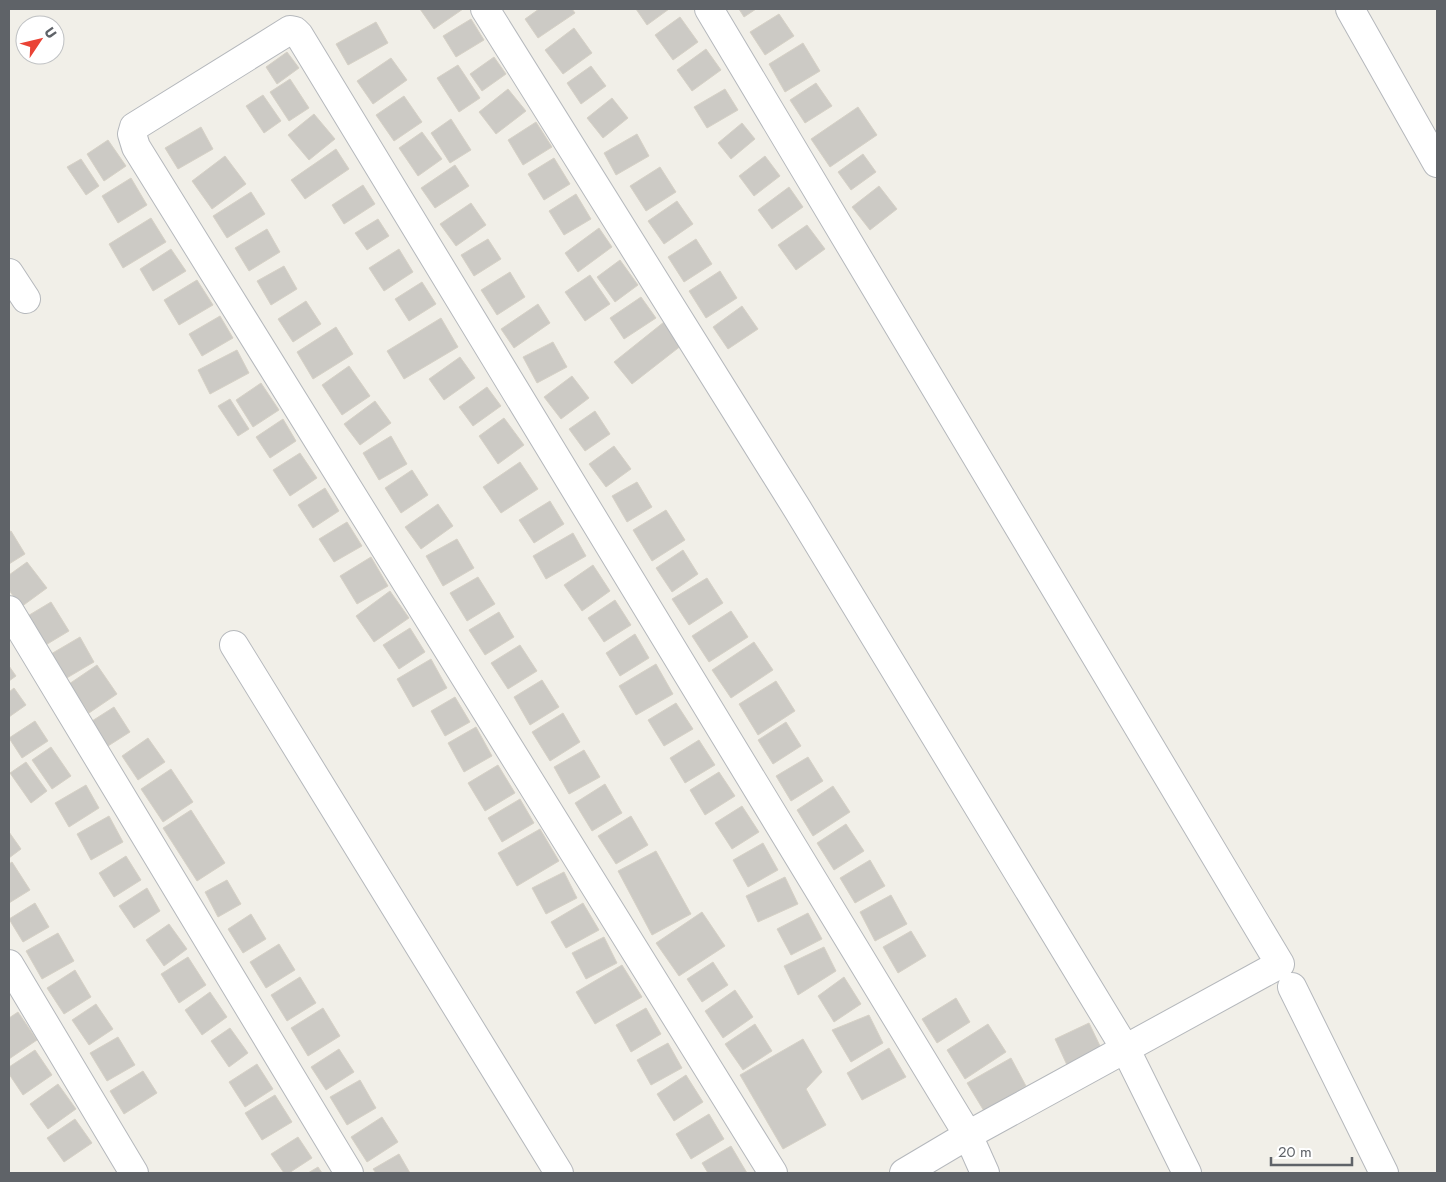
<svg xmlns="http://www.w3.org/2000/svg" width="1446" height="1182" font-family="Jost,sans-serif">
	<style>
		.building { fill: #cccac5; stroke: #d6d1c6 }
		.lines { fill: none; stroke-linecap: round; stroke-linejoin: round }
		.minor-casing { stroke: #b5b8bc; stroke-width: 30 }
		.minor { stroke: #fff; stroke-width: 28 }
	</style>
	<rect width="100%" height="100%" fill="#f1efe8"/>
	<path class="building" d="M420,9H463L434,29Z
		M539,9H572L575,13L538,38L525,19Z
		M636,9H669L647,25Z
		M739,9H756L744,17Z
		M779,14L794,36L765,55L750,32Z
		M680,17L698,42L673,60L655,35Z
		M471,19L484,40L456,57L443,36Z
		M376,22L388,43L348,65L336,44Z
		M574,28L592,53L563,74L545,50Z
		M803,43L820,71L785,92L769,64Z
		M706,49L721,70L692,91L677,70Z
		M287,52L299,68L277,84L266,67Z
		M494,57L506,74L482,91L470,74Z
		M391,58L407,80L373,104L357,81Z
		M458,65L480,98L459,112L437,78Z
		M591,66L606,86L581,104L567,83Z
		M290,79L309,108L289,121L270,92Z
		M816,83L832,106L805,123L790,100Z
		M508,89L526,111L496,134L479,112Z
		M725,89L738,110L707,128L694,107Z
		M263,95L281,121L264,133L246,106Z
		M404,96L422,122L394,141L376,115Z
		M612,98L628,118L603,138L587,118Z
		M858,107L877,135L830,167L811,139Z
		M314,114L335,139L309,160L288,135Z
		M451,119L471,150L450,163L431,133Z
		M536,122L552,147L523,165L508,140Z
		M742,123L755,139L731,159L718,143Z
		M201,127L213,149L178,169L165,148Z
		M422,132L442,159L418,176L399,148Z
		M637,134L649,156L616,175L604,153Z
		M108,140L126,166L104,181L87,154Z
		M336,149L349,169L305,199L291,180Z
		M863,154L876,172L851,190L838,172Z
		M225,156L246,184L212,209L192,181Z
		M765,156L780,176L754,196L739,176Z
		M554,158L570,184L544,200L528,174Z
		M81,159L99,186L86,195L67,167Z
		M455,165L469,186L435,208L421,188Z
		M660,167L676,192L646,211L630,186Z
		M131,178L147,205L118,223L102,196Z
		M363,185L375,204L344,224L332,205Z
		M879,186L897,209L870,230L852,207Z
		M789,187L803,207L772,229L758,210Z
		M251,192L265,214L227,238L213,216Z
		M576,194L591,219L564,235L549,211Z
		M677,201L693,224L664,244L648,221Z
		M471,203L486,225L456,246L440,224Z
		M151,218L166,242L123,268L109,244Z
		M378,219L389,236L367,250L355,233Z
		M807,225L825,249L796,270L778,245Z
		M599,228L612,247L578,272L565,253Z
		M267,229L280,252L249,271L235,248Z
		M488,239L501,259L474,276L461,255Z
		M696,239L712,264L684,282L668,257Z
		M171,249L186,271L153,291L140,269Z
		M399,249L413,272L384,291L369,268Z
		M620,260L638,285L615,302L597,277Z
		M284,266L297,289L271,305L257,281Z
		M720,271L737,298L706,318L689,291Z
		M510,272L525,297L497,315L481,290Z
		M590,275L610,304L585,321L565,292Z
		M197,280L213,305L179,325L164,300Z
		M422,282L436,304L409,321L395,299Z
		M641,297L656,318L624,339L610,318Z
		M306,301L321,324L293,342L278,319Z
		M538,304L550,323L514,348L501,329Z
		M742,306L758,329L728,349L713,327Z
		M220,316L233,338L202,356L189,334Z
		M441,318L458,347L404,379L387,351Z
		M664,322L682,345L632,384L614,362Z
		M336,327L353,354L313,379L297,352Z
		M553,342L567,367L537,383L523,357Z
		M237,350L249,373L210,394L198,370Z
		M460,357L475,378L444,400L429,379Z
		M349,366L370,396L342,415L322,385Z
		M572,376L589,398L561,419L544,397Z
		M261,383L279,410L253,427L236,400Z
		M487,387L501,406L473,426L459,407Z
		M230,399L249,429L238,436L218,406Z
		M375,401L391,423L360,445L344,424Z
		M595,411L610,434L585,451L569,429Z
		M504,418L524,445L498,464L479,436Z
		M283,419L296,441L270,458L256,437Z
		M391,436L407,464L379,480L363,453Z
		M614,446L631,469L606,487L589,464Z
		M300,453L317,478L290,496L273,470Z
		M520,462L538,489L501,513L483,487Z
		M412,470L428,495L401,513L385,488Z
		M637,482L652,507L627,522L612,496Z
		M325,488L339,511L313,528L298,505Z
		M550,501L564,524L534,543L519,520Z
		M438,504L453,526L421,549L405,527Z
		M666,510L685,540L652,561L633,530Z
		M347,522L362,546L334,562L319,539Z
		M11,531L25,554L9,564V532Z
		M573,533L586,556L546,579L533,556Z
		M457,539L474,568L443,586L426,556Z
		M683,550L698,574L672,592L656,568Z
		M371,557L388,586L357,604L340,576Z
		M27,562L47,588L21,607L9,590V575Z
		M593,565L610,591L582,611L564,585Z
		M478,577L495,604L467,621L450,593Z
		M707,578L723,603L689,625L672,599Z
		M390,591L409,618L374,642L356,616Z
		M615,600L631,625L604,642L588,618Z
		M51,602L69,631L44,646L26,617Z
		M731,611L748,637L709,662L692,636Z
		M499,612L514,637L485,655L469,630Z
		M410,628L425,652L399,669L383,645Z
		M635,634L649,658L620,676L606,653Z
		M80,637L94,662L65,679L51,654Z
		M754,642L773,670L731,698L712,670Z
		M520,645L537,671L508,689L491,663Z
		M431,659L447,688L413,707L397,679Z
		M656,664L673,694L636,715L619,686Z
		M97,665L117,694L89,713L69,684Z
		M9,666L16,676L9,681Z
		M542,680L559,707L530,725L514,697Z
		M776,681L795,711L758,735L739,704Z
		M14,688L26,705L9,717V692Z
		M455,697L470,722L445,736L431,711Z
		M676,703L693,729L664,746L648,720Z
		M114,707L130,732L108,746L92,721Z
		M563,713L580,742L550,761L532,732Z
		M35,721L48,741L22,758L9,738Z
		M786,722L801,746L773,764L758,740Z
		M476,727L492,756L464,772L448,743Z
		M148,738L165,762L138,780L122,756Z
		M699,740L715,765L685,783L670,758Z
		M51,747L71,776L52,789L32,760Z
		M584,750L600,777L569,794L554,767Z
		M808,757L823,781L791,801L776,776Z
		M26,762L47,791L31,803L10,773Z
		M498,765L515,793L485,811L468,783Z
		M171,769L193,802L163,822L141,789Z
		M719,772L735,796L705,815L690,790Z
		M605,784L622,813L592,831L575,803Z
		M86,785L99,808L69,827L55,803Z
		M833,786L850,812L813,836L797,810Z
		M520,799L534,823L502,842L488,818Z
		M742,806L759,832L732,849L715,823Z
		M191,810L225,863L197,881L163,828Z
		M109,816L123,842L91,860L77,834Z
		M631,816L648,845L616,864L598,836Z
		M846,824L864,851L834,870L817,843Z
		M540,829L559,861L517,886L498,853Z
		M9,832L21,849L9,858Z
		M763,843L778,870L748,887L733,860Z
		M656,851L691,914L652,935L618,871Z
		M126,856L141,880L114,897L99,873Z
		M870,860L885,886L855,903L840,878Z
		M12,862L30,890L9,903V864Z
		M564,872L577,898L546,914L532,888Z
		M785,877L798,904L758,922L746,896Z
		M227,880L241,904L218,917L205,892Z
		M147,888L160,911L134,928L119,906Z
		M891,895L907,924L875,941L860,912Z
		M35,903L49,927L23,942L9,919Z
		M583,903L599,930L566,948L551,922Z
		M702,912L725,946L679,976L656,943Z
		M808,913L822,939L791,955L777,929Z
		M251,914L266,939L243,953L228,929Z
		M169,924L187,949L164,966L146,940Z
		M911,931L926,956L898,973L883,947Z
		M58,933L74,961L42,979L26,951Z
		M604,937L617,963L586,979L572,953Z
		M279,944L295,970L266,988L250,962Z
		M824,947L836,971L798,995L784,966Z
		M188,957L206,985L179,1003L161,974Z
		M713,962L728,985L702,1002L687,979Z
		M622,965L642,997L595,1024L576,992Z
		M75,970L91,997L64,1014L47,988Z
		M300,977L316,1003L287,1021L271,995Z
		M844,977L861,1004L834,1022L818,996Z
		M735,990L753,1017L723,1038L705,1011Z
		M210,992L227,1017L202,1035L185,1010Z
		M956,998L970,1022L937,1043L922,1019Z
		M96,1004L113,1029L89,1045L72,1020Z
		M323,1008L340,1036L308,1056L291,1028Z
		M646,1008L661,1034L631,1052L616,1025Z
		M18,1012L37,1040L9,1059V1018Z
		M869,1015L883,1043L851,1062L832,1030Z
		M1089,1023L1101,1048L1067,1065L1055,1039Z
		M755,1024L772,1051L743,1070L725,1044Z
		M988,1024L1006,1052L965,1079L947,1050Z
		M230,1028L248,1053L229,1067L211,1041Z
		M118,1037L135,1065L107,1081L90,1053Z
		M803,1039L822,1072L806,1089L826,1125L783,1149L740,1075Z
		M668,1043L682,1068L651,1085L637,1060Z
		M889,1048L906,1077L862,1100L847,1073Z
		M339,1049L354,1072L326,1090L311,1067Z
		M35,1050L52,1075L23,1095L9,1074V1067Z
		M1011,1058L1026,1086L984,1111L967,1083Z
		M257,1064L273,1089L245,1107L229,1082Z
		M143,1071L157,1093L124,1114L110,1091Z
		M686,1075L703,1102L674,1121L657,1094Z
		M360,1080L376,1108L347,1125L330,1097Z
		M58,1084L76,1109L48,1129L30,1104Z
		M275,1095L292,1122L262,1140L245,1113Z
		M709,1114L724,1139L691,1159L676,1134Z
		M382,1117L398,1142L367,1162L351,1137Z
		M75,1119L92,1143L64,1162L47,1138Z
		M298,1137L312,1158L289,1173H284L271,1154Z
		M731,1146L747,1173H708L702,1163Z
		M399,1154L410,1173H376L373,1169Z
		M318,1167L322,1173H308Z"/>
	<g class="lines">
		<g class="minor-casing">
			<path id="minor" d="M485,9L798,510L1126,1050L1187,1173
				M709,9L1280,964L968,1135L904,1173
				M1350,9L1437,163
				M9,273L26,299
				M9,610L349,1173
				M234,645L559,1173
				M9,964L134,1173
				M1292,987L1384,1173
				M773,1173L136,147L132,134L134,127L290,30L295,31L299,35L968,1135L985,1173"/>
		</g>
		<use href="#minor" class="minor"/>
	</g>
	<rect width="1446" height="1182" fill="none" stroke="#5f6368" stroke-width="20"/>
	<g transform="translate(40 40) rotate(55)"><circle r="24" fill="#ffffff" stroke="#bfc1c3"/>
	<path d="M0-4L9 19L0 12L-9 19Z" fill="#ea4335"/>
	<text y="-8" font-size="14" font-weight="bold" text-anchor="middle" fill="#5f6368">U</text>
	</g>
	<path d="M1271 1157v8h81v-8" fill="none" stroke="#5f6368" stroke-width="2.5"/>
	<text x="1278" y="1157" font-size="15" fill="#5f6368" stroke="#ffffff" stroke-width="4" paint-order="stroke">20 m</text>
</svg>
